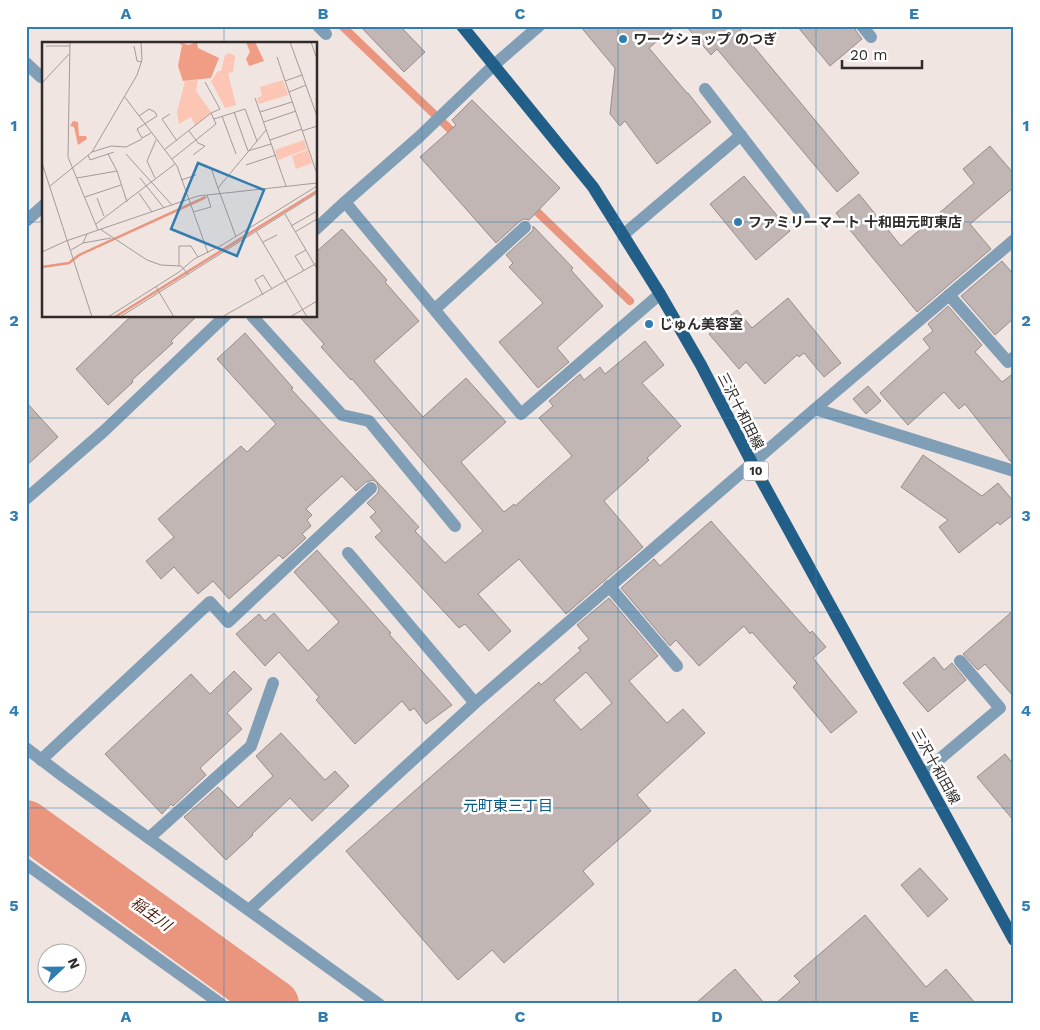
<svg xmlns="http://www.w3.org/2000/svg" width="1040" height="1030" font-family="'Work Sans','Noto Sans JP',sans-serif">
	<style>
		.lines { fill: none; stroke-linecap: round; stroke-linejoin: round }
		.stream { stroke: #ea967e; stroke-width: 8 }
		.river { stroke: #ea967e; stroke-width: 48 }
		.building { fill: #c1b6b3; stroke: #978d8a; fill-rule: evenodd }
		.service { stroke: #809eb6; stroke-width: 12 }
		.minor { stroke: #809eb6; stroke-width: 12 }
		.tertiary { stroke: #809eb6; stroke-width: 12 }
		.primary { stroke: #215f88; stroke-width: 12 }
		.grid { fill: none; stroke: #317db0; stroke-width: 1; stroke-opacity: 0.55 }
		.poi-dot { fill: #317db0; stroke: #fff; stroke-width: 2 }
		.labels { text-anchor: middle; stroke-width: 5; stroke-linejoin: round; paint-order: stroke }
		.shield { fill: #fff; stroke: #6d6b6a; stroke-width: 1 }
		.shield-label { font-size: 12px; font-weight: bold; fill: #2f2b2a }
		.poi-label { font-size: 14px; font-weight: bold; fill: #2f2b2a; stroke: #fff; text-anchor: start }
		.street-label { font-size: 14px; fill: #2f2b2a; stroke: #fff }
		.neighbourhood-label { font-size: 15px; fill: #0a5884; stroke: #fff }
		.water-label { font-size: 15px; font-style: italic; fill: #501b0c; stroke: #fff }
		.inset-river { fill: none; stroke: #ea967e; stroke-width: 2.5 }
		.inset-road { fill: none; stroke: #a39b98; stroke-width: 1 }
		.view { fill: #317db0; fill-opacity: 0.15; stroke: #317db0; stroke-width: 2.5 }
		.inset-edge { fill: none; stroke: #2f2b2a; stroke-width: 2.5 }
		.neatline { fill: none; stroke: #317db0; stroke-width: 2 }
		.grid-label { font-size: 16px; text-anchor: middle; font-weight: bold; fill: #317db0 }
	</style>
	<rect width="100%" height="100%" fill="#f1e5e2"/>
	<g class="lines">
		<path class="stream" d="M342,26L456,135
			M530,205L630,301"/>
		<path class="river" d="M26,824L275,1004"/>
	</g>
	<path class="building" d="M360,26H400L425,52L404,72Z
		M580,26H675L649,48L687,93H688L711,122L657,164L625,121L620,126L610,114L615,68Z
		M686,26H745L740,30L859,173L837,192L717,49L711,55Z
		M797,26H854L856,31L862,39L830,66Z
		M472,100L560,188L529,220L524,219L520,221L496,243L420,157L456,125L452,120Z
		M990,146L1014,174V187L970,224L991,249L917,312L836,213L859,194L901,246L974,183L963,169Z
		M744,176L790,231L756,260L710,204Z
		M533,226L573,268L571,270L603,306L557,348L569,362L538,388L499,342L543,303L509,267L513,263L506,255L530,233L533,230Z
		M342,229L387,280L385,282L419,321L374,361L423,417L466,378L506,422L461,462L504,512L514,504L515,506L572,456L539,418L553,406L549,401L580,374L584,380L600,367L605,374L645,341L664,365L642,383L681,426L647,458L649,460L604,501L643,547L566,614L519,559L478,594L511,631L489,651L465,624L459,628L375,537L382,531L370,517L376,512L367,503L377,494L379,490L377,483L373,480L366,482L356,491L342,476L306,509L312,515L307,520L311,526L302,534L306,538L283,559L279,555L229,599L213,581L198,594L174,567L161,579L146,561L174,537L158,519L241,446L247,452L276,424L217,359L245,333L293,388L291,389L419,527L415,531L445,563L483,531L352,379L351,380L321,347L324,344L299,316H316V252Z
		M1002,261L1014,275V318L995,335L961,296Z
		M788,298L841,363L824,377L804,353L799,357L797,355L765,384L746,362L739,369L709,334L737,310L752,328Z
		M948,306L982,345L975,352L1002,382L1014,373V462L1010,461L965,404L959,409L944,392L908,425L880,393L930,348L923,339L933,331L928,324Z
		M131,316H197L171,341L173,343L132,380L133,382L108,405L76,369Z
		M868,386L881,401L866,414L853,399Z
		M26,402L58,437L26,466Z
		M923,455L982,496L998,483L1014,502V514L1000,525L998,522L959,553L939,527L948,520L901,487Z
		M711,521L810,633L812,631L826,647L813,658L857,712L831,733L793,687L797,683L752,632L750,634L744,626L699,666L676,640L670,646L621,588L654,559L660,566Z
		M317,550L391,633L389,634L452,705L426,724L414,708L410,711L402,701L355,744L316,700L319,697L279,652L265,666L236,634L259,614L265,621L274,613L308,651L339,622L294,572Z
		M609,598L658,656L629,681L667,723L683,709L705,733L637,795L651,811L583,871L594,884L504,963L492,950L458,980L346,851L539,682L541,685L581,650L578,648L589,639L577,625ZM586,672L612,703L581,730L554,700Z
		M1014,610V697L985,664L978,670L963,654Z
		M934,657L944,670L952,663L966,680L928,712L903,683Z
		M234,671L252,689L227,713L242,729L200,768L206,775L173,806L171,804L162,814L105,754L191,674L210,694Z
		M281,733L325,780L335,771L349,786L312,821L290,798L252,834L253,835L226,860L184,817L218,787L238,808L273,776L256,756Z
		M1005,754L1014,765V821L977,777Z
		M920,868L948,899L928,917L901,885Z
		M865,915L926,987L946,969L976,1004H775L800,982L794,976Z
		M735,969L765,1004H695Z"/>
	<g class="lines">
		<path class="service" d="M318,26L326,34
			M26,63L41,77
			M705,89L804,217
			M26,221L44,205
			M623,235L741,135
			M949,295L1008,362L1014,357
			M252,316L342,415L369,421L455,526
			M609,586L677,666
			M41,760L210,602L228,622L371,488
			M923,773L1000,708L960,661
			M149,838L251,746L273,683"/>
		<path class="minor" d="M862,26L871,37
			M345,202L521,414L660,294
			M316,229L345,202L419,137L494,65
			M435,309L525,227
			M815,409L1014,240
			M26,499L104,431L225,316
			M348,553L475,703
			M26,864L221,1004
			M249,910L475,703L815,409L1014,471"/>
		<path class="tertiary" d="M494,65L539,26
			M26,748L64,777L379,1004"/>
		<path class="primary" d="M462,26L593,187L660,294L701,365L752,463L1014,940"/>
	</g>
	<path class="grid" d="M224,26V44M422,26V1004M618,26V1004M816,26V1004M26,222H44M316,222H1014M224,316V1004M26,418H1014M26,612H1014M26,808H1014"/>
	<g class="poi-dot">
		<circle cx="623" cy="39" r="5"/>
		<circle cx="738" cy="222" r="5"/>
		<circle cx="649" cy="324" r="5"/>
	</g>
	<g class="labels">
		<rect class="shield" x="743.5" y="461.5" width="25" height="19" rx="4"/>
		<g class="shield-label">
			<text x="756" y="475">10</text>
		</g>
		<g class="poi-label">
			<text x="633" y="44">ワークショップ のつぎ</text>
			<text x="748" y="227">ファミリーマート 十和田元町東店</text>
			<text x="659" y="329">じゅん美容室</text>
		</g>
		<g class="street-label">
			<text transform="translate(741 411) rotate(63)" y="5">三沢十和田線</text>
			<text transform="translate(936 766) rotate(61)" y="5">三沢十和田線</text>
		</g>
		<g class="neighbourhood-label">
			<text x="508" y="811">元町東三丁目</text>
		</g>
		<g class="water-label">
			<text transform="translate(151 914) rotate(36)" y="5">稲生川</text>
		</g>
	</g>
	<g transform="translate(42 42)">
		<rect width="275" height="275" fill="#f1e5e2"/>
		<path d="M188,11L193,14L191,30L186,31L194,63L183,66L169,39L176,29H179L183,13ZM156,38L154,49L169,70L153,84L149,75L137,82L135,70L143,39ZM241,38L246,53L217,62L215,56L220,54L218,45ZM262,98L265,107L236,118L233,108ZM266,108L270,121L254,127L250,114Z" fill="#fcc5b4"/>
		<path d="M135,0L147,3L155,0L156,6L177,16L169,36L141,39L136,24L140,3ZM204,0H213L222,19L207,24L204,17L208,10ZM31,79L36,80L37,94H44L45,97L36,103L32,85L28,84Z" fill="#f19c84"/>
		<path class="inset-river" d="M0,225L27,221L37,213L164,155M73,275L275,149"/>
		<path class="inset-road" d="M28,0L26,115L56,188M248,0L275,74M269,0L275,17M4,4H28M92,4L95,19L100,20M235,15L275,132M243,39L260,33M163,40L178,67L169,71M0,41L27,12M247,50L264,43M82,54L135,124L166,211M213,56L244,144M192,70L206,109L229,102M218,70L250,60M128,72L120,77L135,99M97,74L107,67L113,70L115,74L95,87L100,96L109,91M180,74L194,112M172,77L203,67L215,99L224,88M222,80L254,69M147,89L156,101L163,104L151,113M260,89L275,84M228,98L260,87M122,108L169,71L174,82L130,117M50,110L69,104L84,105L100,97M66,112L75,129M84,112L130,163M46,113L48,118L72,110M0,121L50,275M204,123L234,113M169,126L176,146M35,136L75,129L85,160M98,136L122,166M113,136L105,119L114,98M139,138L154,133M8,144L50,110L95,33L100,18L99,0M97,151L110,170M43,155L79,143M55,156L62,174M151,170L169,165L165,153M243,172L275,227M54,182L133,122M249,184L275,169M58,187L105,218L119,223L139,224L146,232M214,189L265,275M253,190L275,177M194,195L176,146L215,99M24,199L156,154L275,141M221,200L235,193M41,201L69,196M29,208L41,201L45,192M0,210L24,199M137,224V204H149L156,215M262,229L253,214L264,208M114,245L132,275M221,253L213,238L221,233L230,247M66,275L137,230L152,217L180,203L275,144M78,275L275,151M180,275L275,221M248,275L275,259"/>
		<path class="view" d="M156,121L222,148L195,214L129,187Z"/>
		<rect width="275" height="275" class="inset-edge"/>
	</g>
	<rect width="1040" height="1030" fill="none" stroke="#ffffff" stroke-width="55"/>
	<g transform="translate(62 968) rotate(68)"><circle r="24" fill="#ffffff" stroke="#acaaaa"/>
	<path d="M0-4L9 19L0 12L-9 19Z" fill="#317db0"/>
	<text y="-8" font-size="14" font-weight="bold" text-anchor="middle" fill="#2f2b2a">N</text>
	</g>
	<path d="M842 60v8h80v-8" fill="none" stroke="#2f2b2a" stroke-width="2.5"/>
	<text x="850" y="60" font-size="15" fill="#2f2b2a" stroke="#ffffff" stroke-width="4" paint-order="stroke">20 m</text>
	<rect x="28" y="28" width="984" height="974" class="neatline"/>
	<g class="grid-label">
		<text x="126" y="19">A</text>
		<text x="323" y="19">B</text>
		<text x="520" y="19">C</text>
		<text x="717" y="19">D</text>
		<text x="914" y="19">E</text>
		<text x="14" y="131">1</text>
		<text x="1026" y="131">1</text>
		<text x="14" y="326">2</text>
		<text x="1026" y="326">2</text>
		<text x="14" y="521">3</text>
		<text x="1026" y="521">3</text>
		<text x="14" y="716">4</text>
		<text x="1026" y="716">4</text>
		<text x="14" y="911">5</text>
		<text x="1026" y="911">5</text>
		<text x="126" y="1022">A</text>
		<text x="323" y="1022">B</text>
		<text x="520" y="1022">C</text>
		<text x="717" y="1022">D</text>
		<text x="914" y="1022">E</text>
	</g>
</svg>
